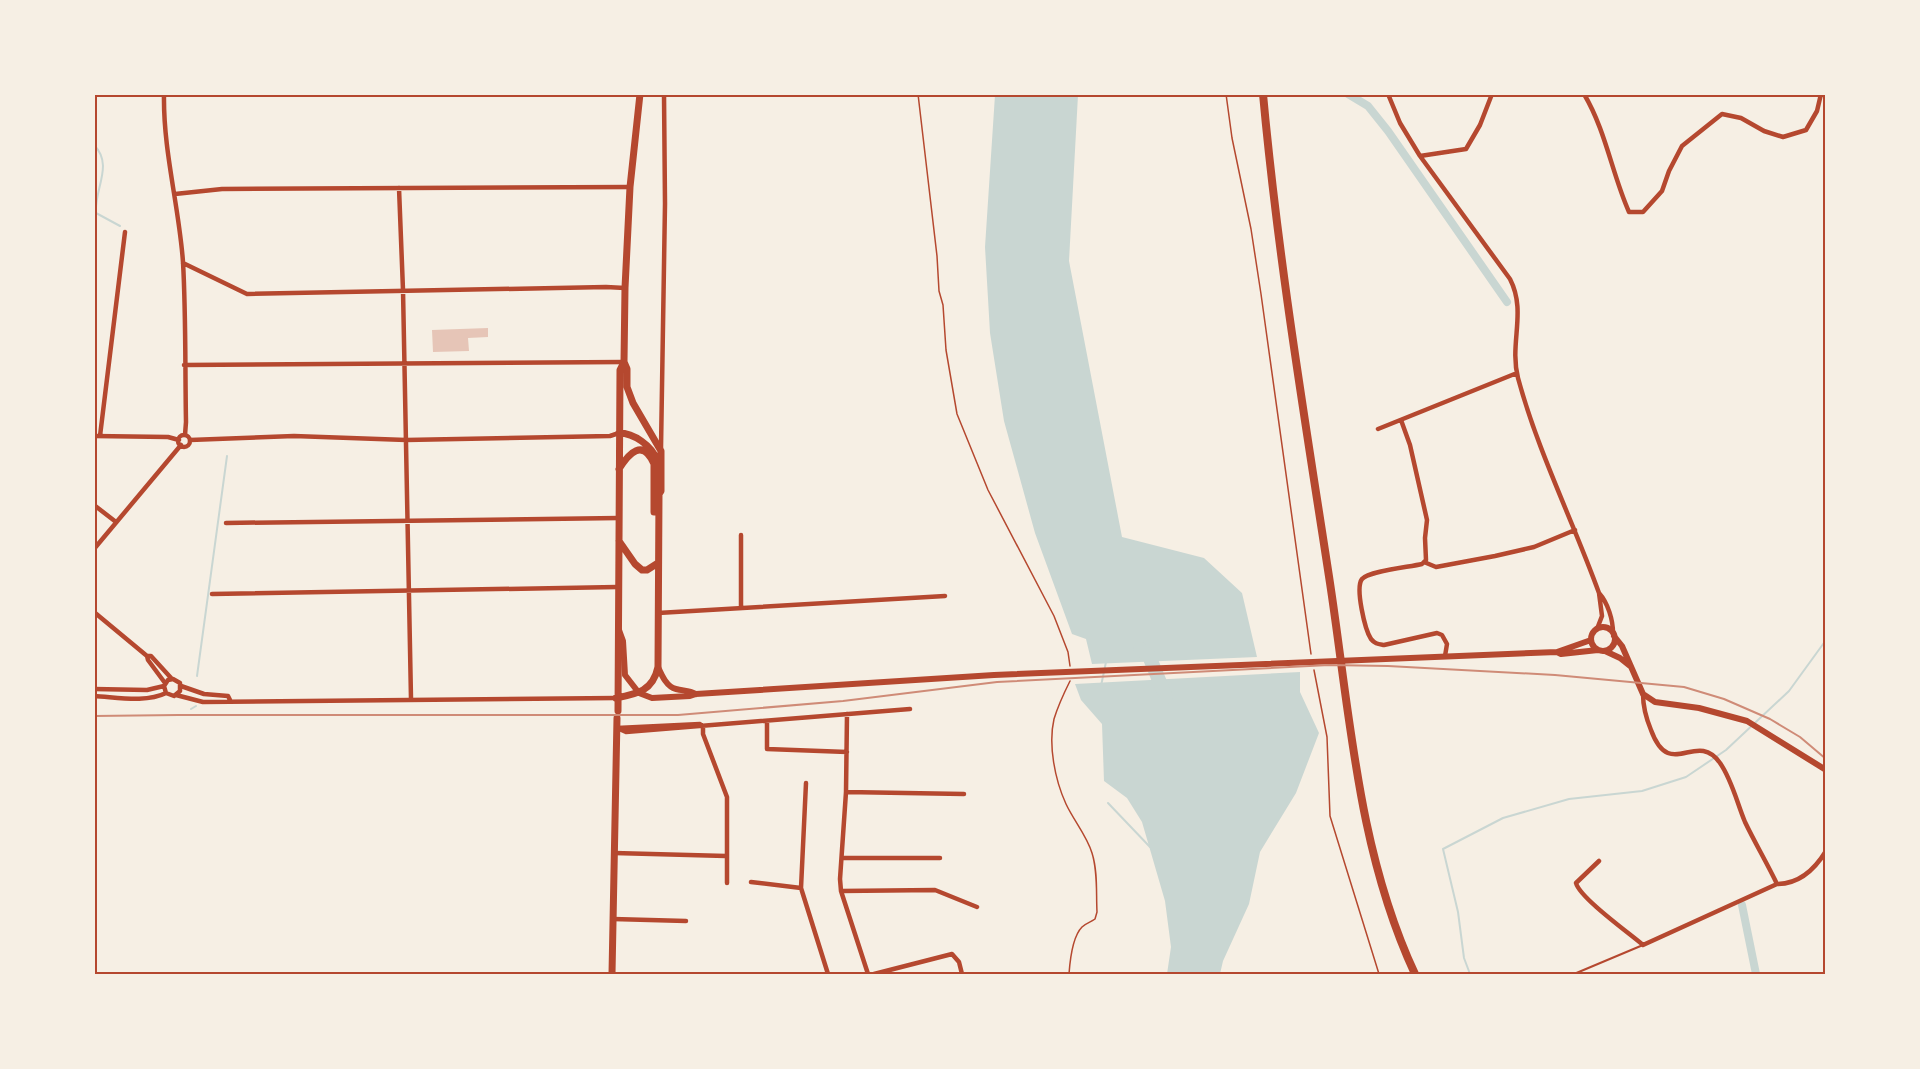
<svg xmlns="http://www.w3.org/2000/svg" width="1920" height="1069" font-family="Quicksand,sans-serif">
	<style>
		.water { fill: #c9d6d2 }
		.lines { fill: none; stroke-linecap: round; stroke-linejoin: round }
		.stream { stroke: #c9d6d2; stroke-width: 2 }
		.canal { stroke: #c9d6d2; stroke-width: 8 }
		.river { stroke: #c9d6d2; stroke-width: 14 }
		.building { fill: #e6c5b7 }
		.path { stroke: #b5482f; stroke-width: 1.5 }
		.service { stroke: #b5482f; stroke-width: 2 }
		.minor { stroke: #b5482f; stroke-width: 4.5 }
		.tertiary { stroke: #b5482f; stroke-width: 6 }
		.secondary { stroke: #b5482f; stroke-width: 7 }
		.primary { stroke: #b5482f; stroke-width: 8 }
		.rail { stroke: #cf8b77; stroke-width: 2 }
		.neatline { fill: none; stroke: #b5482f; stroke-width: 2 }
	</style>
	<rect width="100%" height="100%" fill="#f6efe4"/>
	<path class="water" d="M995,95H1078L1069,261L1122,537L1204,558L1242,593L1257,657L1092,664L1086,639L1072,634L1035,533L1004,421L990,333L985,247Z
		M1300,672V692L1319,733L1296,793L1260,852L1249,904L1223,961L1220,974H1167L1171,947L1165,901L1142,822L1127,798L1104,781L1102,724L1081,700L1075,684Z"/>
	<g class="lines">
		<path class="stream" d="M94,145C114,165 94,189 96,213L120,226
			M197,676L227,456
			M1101,686L1106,662
			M191,709L196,706
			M1108,803L1150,847
			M1470,974L1464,958L1458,912L1443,849L1503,818L1569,799L1642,791L1686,777L1726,750L1789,691L1826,640"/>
		<path class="canal" d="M1348,94L1368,106L1388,131L1507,302
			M1742,905L1756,974"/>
		<path class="river" d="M1140,649L1149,656L1166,697"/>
	</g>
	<path class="building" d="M488,328V337L468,338L469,351L433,352L432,330Z"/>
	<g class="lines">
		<path class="path" d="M918,94L937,256L939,291L943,305L946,350L957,414L988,490L1054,616L1068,652L1070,666
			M1226,94L1232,138L1251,229L1261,294L1311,654
			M1314,670L1327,737L1330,816L1379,974
			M1069,974C1070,960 1072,937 1082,927C1086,923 1091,922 1095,919L1097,912C1096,893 1098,872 1092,853C1087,836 1074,821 1066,804C1055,780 1048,745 1054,719C1058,706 1064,693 1070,681"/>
		<path class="service" d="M1574,974L1643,945"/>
		<path class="minor" d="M164,94C163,151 179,206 183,262C186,315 185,369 186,422L185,435
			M1388,94L1400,123L1420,156L1510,279C1527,312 1509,343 1518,378C1538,452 1573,521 1599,593C1608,603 1613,620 1613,633
			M1584,94C1606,131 1612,174 1629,212H1643L1662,191L1669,171L1682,146L1722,114L1741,118L1764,131L1783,137L1806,130L1817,111L1821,94
			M1420,156L1466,149L1480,125L1492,94
			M399,188L403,290L411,699
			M175,194L222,189L630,187
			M183,263L247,294L606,287L625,288
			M184,365L624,362
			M1401,420L1410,445L1427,520L1425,538L1426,560L1422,564C1410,567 1369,571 1362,579C1355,588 1365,630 1371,639C1375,644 1378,644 1384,645L1437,633L1442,635L1447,644L1445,656
			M1378,429L1517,373
			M178 441a6 6 0 1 1 12 0a6 6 0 1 1-12 0Z
			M94,436L168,437L179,440
			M100,436L125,232
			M190,440L294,436L406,440L610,436L619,433
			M661,448L665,204L664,94
			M94,505L116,522
			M226,523L619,518
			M94,549L181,445
			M1424,562L1436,567L1495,556L1534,547L1575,530
			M212,594L617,587
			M741,608V535
			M94,612L147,656H151L172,679
			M658,613L945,596
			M1597,629L1602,616L1599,593
			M147,656L148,660L165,683
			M181,686L204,694L228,696L230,700
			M94,689L147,690L164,686
			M1643,694C1643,706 1646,718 1651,730C1670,782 1696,729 1720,763C1732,780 1737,803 1745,822C1755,843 1767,863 1777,884
			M176,695L203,702L616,698
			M94,696C116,697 146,703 166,693L174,696L180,691V683L173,679L168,680L164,686L166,693
			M847,714L846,792L840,879L841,891L868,974
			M767,721V749L847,752
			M703,727V734L727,797V883
			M617,728L626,732L910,709
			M617,728L700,724L703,727
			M806,783L801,888L828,974
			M846,792L964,794
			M614,853L726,856
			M842,858H940
			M1599,861L1576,883C1580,898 1629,933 1643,945L1777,884C1800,884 1815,869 1826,851
			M751,882L801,888
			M841,891L935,890L977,907
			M613,919L686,921
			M874,974L952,954L959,962L962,974"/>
		<path class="tertiary" d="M1591 639a12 12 0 1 1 24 0a12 12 0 1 1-24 0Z
			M619,630L623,641L625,675L639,693L652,698L690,696L696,694L994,675L1557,652L1561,654L1598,650
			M1614,636L1622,646L1643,694L1655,702L1699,708L1747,721L1826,770
			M1605,651L1620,658L1630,666
			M1557,652L1591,640
			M658,667C662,676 667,687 676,689C684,691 689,690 696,694"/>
		<path class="secondary" d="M619,433C634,433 652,446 657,460
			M619,469C629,453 643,438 654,464V512
			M619,541L635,564L642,570H647L658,563
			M616,698C637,694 653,691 658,667L659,494L661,491V451L633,403L627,387V369L624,362L625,288L630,187L640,94
			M618,711L620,370L624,362
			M612,974L617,718"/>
		<path class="primary" d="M1263,94C1278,258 1305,420 1330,583C1350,715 1358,852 1415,974"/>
		<path class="rail" d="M94,716L178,715H678L843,701L997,682L1329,665L1388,666L1555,675L1684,687L1724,699L1770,719L1800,737L1826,759"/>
	</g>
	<rect width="1920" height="1069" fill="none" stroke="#f6efe4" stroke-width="192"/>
	<rect x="96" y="96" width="1728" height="877" class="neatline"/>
</svg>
